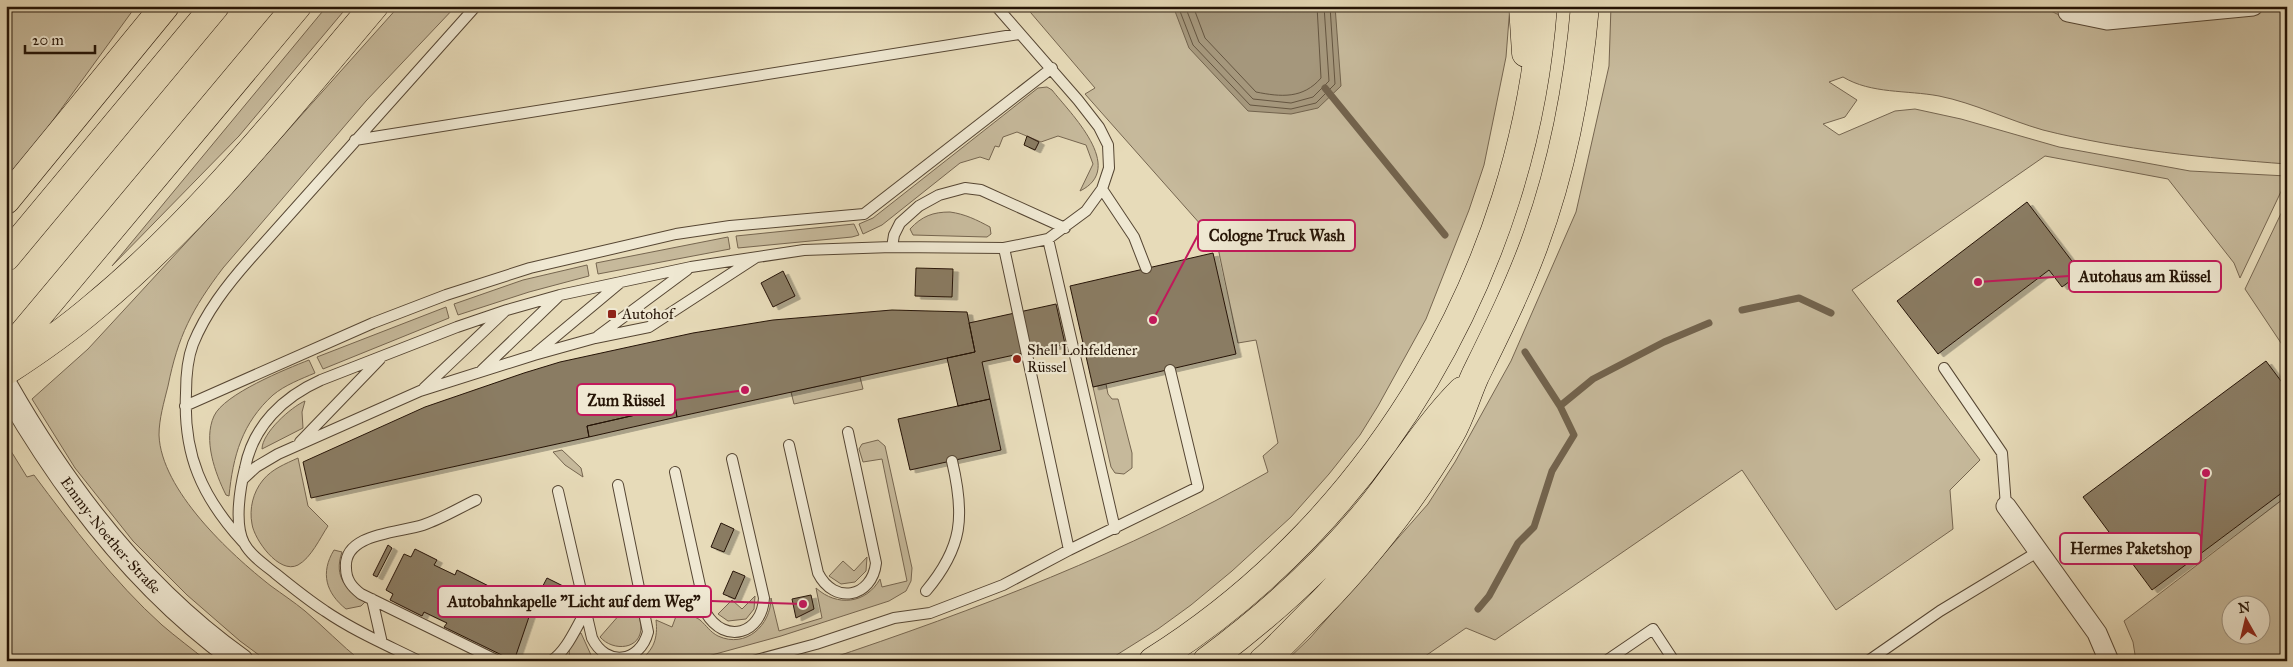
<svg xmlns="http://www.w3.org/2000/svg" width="2293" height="667" font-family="'IM FELL Great Primer',serif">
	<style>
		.green { fill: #c6b99b; stroke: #766650; fill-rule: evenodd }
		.water { fill: #a5977c; stroke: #72634d }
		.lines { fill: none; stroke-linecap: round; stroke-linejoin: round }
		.shore { stroke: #655641; stroke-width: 1 }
		.stream { stroke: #72634d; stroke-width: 7 }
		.building { fill: #8a7b63; stroke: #251406; filter: url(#shadow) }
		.service-casing { stroke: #564633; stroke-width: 12 }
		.minor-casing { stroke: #564633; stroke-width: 21 }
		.tertiary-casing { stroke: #564633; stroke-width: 26 }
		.motorway-casing { stroke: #251406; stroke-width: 29 }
		.service { stroke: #efe8d2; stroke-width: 10 }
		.minor { stroke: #efe8d2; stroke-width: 19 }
		.tertiary { stroke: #efe8d2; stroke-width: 24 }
		.motorway { stroke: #e7dbb9; stroke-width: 28 }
		.poi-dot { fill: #8f2418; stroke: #efe8d2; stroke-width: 2 }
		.labels { text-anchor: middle; stroke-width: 4.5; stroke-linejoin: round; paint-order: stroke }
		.poi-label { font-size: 15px; fill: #251406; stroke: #efe8d2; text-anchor: start }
		.street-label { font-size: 15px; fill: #251406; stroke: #efe8d2 }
		.leader { fill: none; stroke: #c2185b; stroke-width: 2 }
		.callout-dot { fill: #c2185b; stroke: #efe8d2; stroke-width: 2 }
		.callout { fill: #efe8d2; stroke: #c2185b; stroke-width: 2 }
		.callout-label { font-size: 16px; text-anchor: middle; font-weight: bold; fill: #251406 }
	</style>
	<defs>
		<filter id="shadow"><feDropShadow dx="5.5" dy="3" stdDeviation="0" flood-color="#0004"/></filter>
	</defs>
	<rect width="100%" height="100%" fill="#e7dbb9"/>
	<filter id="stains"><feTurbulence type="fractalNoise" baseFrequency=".004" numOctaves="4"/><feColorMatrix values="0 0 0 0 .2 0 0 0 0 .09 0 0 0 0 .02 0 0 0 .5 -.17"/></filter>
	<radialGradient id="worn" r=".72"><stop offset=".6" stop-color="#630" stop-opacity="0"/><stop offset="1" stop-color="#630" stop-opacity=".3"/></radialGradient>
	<path class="green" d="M6,6H136L35,145L6,177Z
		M327,6H348L239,136L112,266Z
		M399,6H456L366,101L223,268C192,309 178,336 168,386C164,402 159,419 159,435C161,490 230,554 271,586C282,594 294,602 305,611C324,627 341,645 361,661H267L240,641L187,595L133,541L75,468L32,399L88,349L230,195Z
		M1025,6H1510L1506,57L1484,165L1469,210L1426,319L1378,406L1360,435L1329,474L1291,517L1232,571L1191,605L1158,629L1107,661H823C976,610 1128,552 1268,472L1263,456L1278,443L1256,340L1238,343L1217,243L1085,94L1095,88Z
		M1611,6H2041L2057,14L2107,26L2287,8V164C2206,158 2122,150 2043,130C2008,120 1974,103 1939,96C1907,90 1871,94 1843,77L1829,82L1857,100L1845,117L1823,124L1839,135L1895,111L1915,109L1961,119L2059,147L2190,171L2287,176V179L2240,278L2234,263L2168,179L2045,156L1852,290L1980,460L1950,490L1953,529L1836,610L1742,470L1495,640L1466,628L1418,661H1286L1310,638L1428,504L1455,462L1511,361L1576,212L1609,66Z
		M2070,6H2188L2129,13Z
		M1047,87L1052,90C1070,113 1127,168 1080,191L1093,164L1086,145L1058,136L1041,142L1017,132L1003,137L999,147L995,146L989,160L980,157L960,163L882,225L863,234L859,224L873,218L1038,88Z
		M2287,201V352L2245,289Z
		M950,212C965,214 977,220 990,227L991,234L987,237L913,235L910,229C922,216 933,212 950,212Z
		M854,224L859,235L852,237L738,248L736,236Z
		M728,237L730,249L598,274L596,263Z
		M587,265L589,276L529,292L458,315L454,304L523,280Z
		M446,307L449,318L323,369L317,357Z
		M309,360L315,373C301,379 285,385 273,395C242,423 233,456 229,496L226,495C215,473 203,440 214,416C224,394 286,369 309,360Z
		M860,377L863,389L794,404L791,392Z
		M1106,384L1108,394L1112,399H1118L1132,453V468L1124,474L1115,473L1111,467L1093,387Z
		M305,401L302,412L303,428L262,449C262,433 291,407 305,401Z
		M878,440L885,446L912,568L911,581L906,591L889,601L781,636L690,661H639C654,650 658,638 656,620L672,627L678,611C685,614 695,616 700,620C707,626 710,632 718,636C746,649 771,625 771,598L779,631L822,618L816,588C837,607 866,604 880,579L882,587L907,581L882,459L863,462L859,449L862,444Z
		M6,443L27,477L34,475C72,526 114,582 162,625C176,637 192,649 207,661H6Z
		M562,450L581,468L583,477L565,465L553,452Z
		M298,458L308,506L328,526C320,538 311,558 298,565C279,575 254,539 252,524C249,509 253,492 263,480C272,469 285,464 298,458Z
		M2287,496V661H2136L2133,642L2124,621ZM2230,604H2260V634H2230Z
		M334,550L342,552C333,578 347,589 365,602L361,606L346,609C326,593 320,573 334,550Z
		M867,557L866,571L855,582L841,584L829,576L843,561L854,571Z
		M755,596L754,609L746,619L728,621L718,614L732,600L742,609Z
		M634,598C636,607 640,617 641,626C642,650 613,652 600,637Z
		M581,633L591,655V661H571C566,651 572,637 581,633Z"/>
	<path class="water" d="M1173,6H1335L1341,86L1318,108L1291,114L1248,111L1189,48Z"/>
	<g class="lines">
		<path class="shore" d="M1178,6L1193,45L1250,105L1291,109L1316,103L1335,84L1330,6
			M1185,6L1199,42L1253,99L1291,103L1313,97L1329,81L1324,6
			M1193,6L1205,38L1256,92C1281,97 1303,99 1321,78L1317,6"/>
		<path class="stream" d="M1325,88L1445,235
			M1742,310L1799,298L1831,313
			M1560,406L1593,379L1664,342L1709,323
			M1478,609L1489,596L1518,543L1534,527L1552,471L1574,435L1560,406L1525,352"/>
	</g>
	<path class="building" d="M1027,136L1039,142L1035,150L1024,145Z
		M2027,202L2081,273L2062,287L2049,270L1938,354L1897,301Z
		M1213,253L1236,354L1093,387L1070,286Z
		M916,268L953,269L952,297L915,296Z
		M783,271L795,296L773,307L761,283Z
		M1056,304L1065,344L982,362L990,399L958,406L947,358L975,352L969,323Z
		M892,310L967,312L975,352L677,417L675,406L587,426L589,437L311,498L303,462L425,407L524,373L560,362L693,333L773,320Z
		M2266,361L2287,389V489L2152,590L2083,497Z
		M990,399L1001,450L910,470L898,419Z
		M675,406L677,417L589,437L587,426Z
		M721,523L734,529L724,552L711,547Z
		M388,545L392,548L377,577L373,575Z
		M415,549L437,560L434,565L455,575L457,570L532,608L514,661L444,627L447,623L424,612L422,616L390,600L393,594L386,590L404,554L411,557Z
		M733,571L745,576L735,599L723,594Z
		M547,578L569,589L558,610L536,599Z
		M811,595L814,609L796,618L792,599Z"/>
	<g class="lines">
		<g class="service-casing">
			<path id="service" d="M355,140L1019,34
				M1102,189L1134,237L1146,268
				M1048,239L1115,529
				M892,247L894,235L900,223L919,206L939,195L965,188L981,190L1065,228
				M1004,248L1069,550
				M598,336L687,270
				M536,353L621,282
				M1944,368L2002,453L2006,506
				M482,370L560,295
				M424,388L504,312
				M185,406L373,323L446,295L530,268L676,234L730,226L864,214L1052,68
				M300,442L380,359
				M789,445L818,573C834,605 872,598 876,563L848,432
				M675,472L706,613C725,645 762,634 764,598L732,459
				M243,479L256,467L278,454L420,391L534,355L595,338L649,327L755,258
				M558,491L592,638C606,667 640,663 648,632L618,485
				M476,500C459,508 441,519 423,525C399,533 343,533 346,568C346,580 352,587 361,594L498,661
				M243,542C202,497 183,455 186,393C186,377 187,360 193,344C206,312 227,285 250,259L476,6
				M926,591C963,547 965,516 952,461
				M372,599L382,643
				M419,661C387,645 354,631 325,611C308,600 292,587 276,574C265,565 251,556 244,543C234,524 240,488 245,468C253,426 283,397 321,380L457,327L507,310L560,295L691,267L804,250L892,247L1004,248L1048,239L1086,211L1102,189L1109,168L1108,145L1099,127L1078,100L996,6
				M551,661C567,651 576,627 586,611
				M753,661L816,644L894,618L930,613L1003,585L1069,550L1198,487L1170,370
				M1606,661L1653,629L1674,661
				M1868,661L1940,611L2039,551"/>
		</g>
		<g class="minor-casing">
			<path id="minor" d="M2068,12L2107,20L2253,6
				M2006,506L2097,633L2109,661"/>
		</g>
		<g class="tertiary-casing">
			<g id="tertiary">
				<path id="s1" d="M6,387C66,492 142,591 241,661"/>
			</g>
		</g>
		<g class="motorway-casing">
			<path id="motorway" d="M1523,6L1526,53
				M6,200L165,6
				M6,257L215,6
				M6,354L297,6
				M6,371C37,351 67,330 95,306C200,219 286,110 374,6
				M1153,661C1377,520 1524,269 1543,6
				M1207,661C1265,618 1322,567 1368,511C1400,472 1426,427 1462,391
				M1263,661C1277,649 1290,635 1303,622C1360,566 1410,503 1450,435C1461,416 1466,396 1475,376C1496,333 1517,291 1534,245C1562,169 1578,87 1585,6"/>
		</g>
		<use href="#service" class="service"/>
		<use href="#minor" class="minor"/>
		<use href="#tertiary" class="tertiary"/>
		<use href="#motorway" class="motorway"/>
	</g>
	<g class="poi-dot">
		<rect x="607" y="309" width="10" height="10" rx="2.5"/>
		<circle cx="1017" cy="359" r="5"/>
	</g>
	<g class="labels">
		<g class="poi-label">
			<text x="622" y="319">Autohof</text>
			<text x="1027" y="355">Shell Lohfeldener<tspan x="1027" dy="17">Rüssel</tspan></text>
		</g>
		<g class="street-label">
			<text dy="5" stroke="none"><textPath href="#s1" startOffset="182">Emmy-Noether-Straße</textPath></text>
		</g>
	</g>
	<path class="leader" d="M1153 320L1198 235M1978 282L2069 276M745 390L675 400M2206 473L2201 548M803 604L711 601"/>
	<g class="callout-dot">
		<circle cx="1153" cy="320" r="5"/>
		<circle cx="1978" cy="282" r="5"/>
		<circle cx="745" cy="390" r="5"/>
		<circle cx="2206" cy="473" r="5"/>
		<circle cx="803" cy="604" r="5"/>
	</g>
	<g class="callout">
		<rect x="1198" y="220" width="157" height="31" rx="5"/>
		<rect x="2069" y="261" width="152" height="31" rx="5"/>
		<rect x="577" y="384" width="98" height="31" rx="5"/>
		<rect x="2060" y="533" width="141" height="31" rx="5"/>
		<rect x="438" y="586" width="273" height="31" rx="5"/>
	</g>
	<g class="callout-label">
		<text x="1277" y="241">Cologne Truck Wash</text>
		<text x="2145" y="282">Autohaus am Rüssel</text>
		<text x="626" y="406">Zum Rüssel</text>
		<text x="2131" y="554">Hermes Paketshop</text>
		<text x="574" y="607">Autobahnkapelle "Licht auf dem Weg"</text>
	</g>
	<rect width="2293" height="667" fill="none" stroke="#e7dbb9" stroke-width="25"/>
	<rect x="8" y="8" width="2278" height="652" fill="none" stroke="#251406" stroke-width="2.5"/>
	<rect x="12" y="12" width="2268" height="642" fill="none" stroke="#251406"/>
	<g transform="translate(2246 620) rotate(352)"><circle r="24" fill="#efe8d2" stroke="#9e9380"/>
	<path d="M0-4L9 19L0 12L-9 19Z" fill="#8f2418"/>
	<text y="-8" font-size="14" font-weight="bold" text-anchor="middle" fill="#251406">N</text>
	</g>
	<path d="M25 45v8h70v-8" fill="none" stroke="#251406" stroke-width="2.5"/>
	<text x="32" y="45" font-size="15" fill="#251406" stroke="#efe8d2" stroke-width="4" paint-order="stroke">20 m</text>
	<rect width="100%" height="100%" filter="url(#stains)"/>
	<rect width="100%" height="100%" fill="url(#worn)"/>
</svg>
